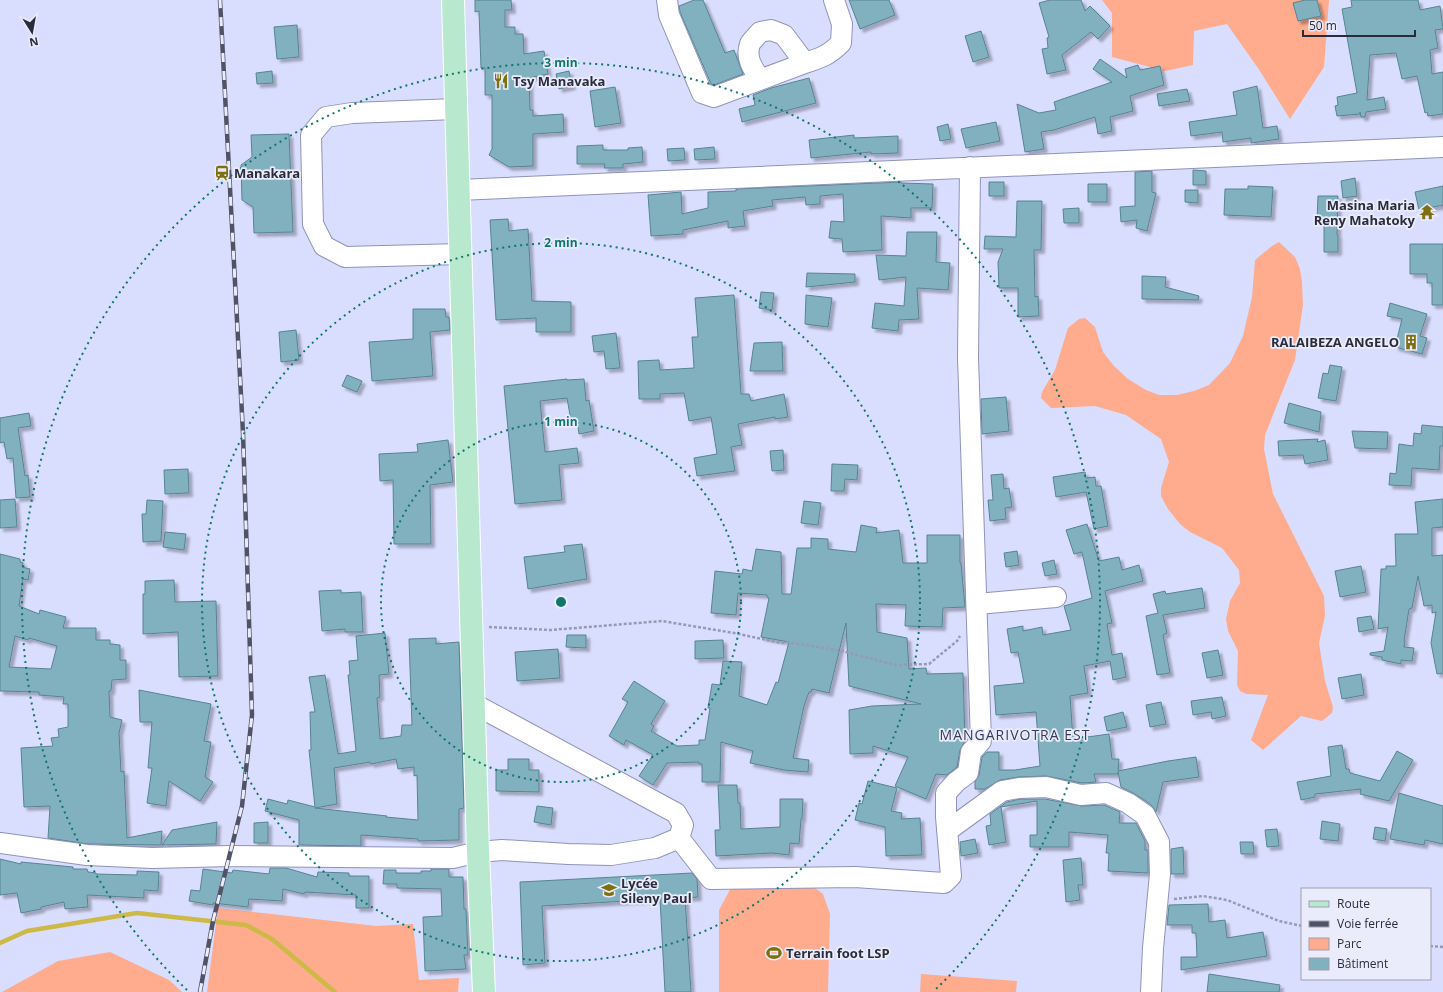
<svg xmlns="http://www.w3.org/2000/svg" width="1443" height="992" font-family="'Open Sans',sans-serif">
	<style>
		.green { fill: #feab8e }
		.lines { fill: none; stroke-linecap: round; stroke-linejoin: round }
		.stream { stroke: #cdb947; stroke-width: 4.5 }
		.building { fill: #81b0bf; stroke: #568492; fill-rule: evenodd; filter: url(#shadow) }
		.minor-casing { stroke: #8f93b8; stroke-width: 22 }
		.major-casing { stroke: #fff; stroke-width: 24 }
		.path { stroke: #969ab3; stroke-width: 2.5; stroke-dasharray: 3 2; stroke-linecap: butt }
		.minor { stroke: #fff; stroke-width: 20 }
		.major { stroke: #b8e9cf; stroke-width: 22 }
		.rail-casing { stroke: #505365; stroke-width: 4.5 }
		.rail { stroke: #eaecfc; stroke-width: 3; stroke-dasharray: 9; stroke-linecap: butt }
		.ring { fill: none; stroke: #0f766e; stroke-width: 2; stroke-dasharray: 2 4 }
		.labels { text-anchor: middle; stroke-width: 3.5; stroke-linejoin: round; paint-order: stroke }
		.poi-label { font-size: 13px; font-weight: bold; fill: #2a2c3b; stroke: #eaecfc; text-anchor: start }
		.neighbourhood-label { font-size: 14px; letter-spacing: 1px; fill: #383a5a; stroke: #eaecfc }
		.centre { fill: #0f766e; stroke: #eaecfc; stroke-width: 2 }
		.ring-label { font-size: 12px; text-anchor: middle; font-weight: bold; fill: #0f766e; stroke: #eaecfc; stroke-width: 3.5; stroke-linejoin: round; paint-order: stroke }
	</style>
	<defs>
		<filter id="shadow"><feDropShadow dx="3.5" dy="3.5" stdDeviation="1" flood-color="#0004"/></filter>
	</defs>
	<rect width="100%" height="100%" fill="#dadefe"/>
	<path class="green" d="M1102,0H1329L1324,67L1290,119L1260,71L1227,24L1194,31L1193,65L1165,71L1112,57V13Z
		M1279,242L1295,257L1300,269L1302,282L1303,305L1295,360L1265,435L1264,449L1273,494L1324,596L1325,616L1319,643L1325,681L1333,707L1332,713L1322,721L1301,716L1263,750L1251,740L1268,695L1246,694L1240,691L1237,685L1238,651L1228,631L1226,619L1230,601L1240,583L1239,570L1222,548L1190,532L1180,524L1168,509L1161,496V488L1169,462L1161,439L1126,415L1095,406L1051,408L1041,398L1042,392L1055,370L1068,328L1079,319L1085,318L1095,327L1103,352L1114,366L1128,379L1146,390L1159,395H1177L1194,391L1209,385L1230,363L1243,336L1252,297L1255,260L1272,246Z
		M802,878L823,894L830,914L828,992H719V910L733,884Z
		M218,908L376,926L413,924L419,980L459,978L458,992H207Z
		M110,952L169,980L182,992H2L58,961Z
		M921,974L1017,981L1016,992H920Z"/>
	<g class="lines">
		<path class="stream" d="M0,943L27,931L137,913L246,925L272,939L335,992"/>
	</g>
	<path class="building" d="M475,0H511L512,10H505V27H515V34H523L524,54L544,51L548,74L529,78L530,110H533V116L563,114L564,132L533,134V166L509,167L489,155L492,149V95H485V68H481L479,11L475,12Z
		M694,0H703L725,53L734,50L743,74L714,85L711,84L680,12L679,6Z
		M849,0H889L895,15L860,29Z
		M1050,0H1081L1085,11L1090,6L1110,26L1098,39L1091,32L1062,55L1066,70L1047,74L1042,49L1048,48L1047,38L1049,37L1039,3Z
		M1305,0H1317L1321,16L1298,21L1293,3Z
		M1351,0H1418L1420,10L1440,6L1443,29L1435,30L1438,48L1430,50L1432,74L1443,72V114L1428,116L1427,112L1425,113L1417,76L1402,79L1396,53L1370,55L1367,100L1384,97L1386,109L1366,112L1365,117H1361L1360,112V114L1337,116L1335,106L1338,105L1337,97L1357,93L1342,9L1352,7Z
		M297,25L299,57L277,59L274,27Z
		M981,31L989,57L973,62L965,36Z
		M1100,59L1127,78L1125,69L1138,65L1140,70L1160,66L1164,85L1130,96L1133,111L1110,117L1112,131L1098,134L1095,117L1054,130L1041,132L1044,149L1025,152L1017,104L1039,113L1056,110L1054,102L1112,82L1093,69Z
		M272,71L273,83L257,84L256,73Z
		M569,71L572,86L559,89L556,74Z
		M809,78L816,103L742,122L739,109L755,105L753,95L771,88Z
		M1257,86L1263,128L1277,126L1279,139L1251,143V138L1223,142L1222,132L1191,136L1189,122L1237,115L1233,92Z
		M615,87L621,123L595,127L590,91Z
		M1187,89L1190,101L1159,106L1157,94Z
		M996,122L1000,141L966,148L961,129Z
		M948,124L951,139L940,141L937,127Z
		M289,134L293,232L254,233L253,207L242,200L241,165L252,157L251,135Z
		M854,135V138L898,136V153L871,154V152L811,158L809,140Z
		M603,145V150H628V148L642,147L643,162L623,164V168H604L605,164H577V146Z
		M714,147L715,159L695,160L694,149Z
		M684,148L685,160L668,161L667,149Z
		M1193,170L1206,171V185H1193Z
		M1152,171V192L1156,193L1147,231L1136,228L1137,220L1121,222L1120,207L1135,206V172Z
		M1355,178L1357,196L1343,198L1341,181Z
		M901,182V183L933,184L932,208H911V218L881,216L882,250L843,252L842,239L829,238L831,221L844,222L843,194L820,196V204L806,205L805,197L772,200L773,206L743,211L745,226L728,228V221L683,230V234L651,236L648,195L681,192L682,214L708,208V192L736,191V189Z
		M989,182H1004V196H989Z
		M1088,184H1107V202H1088Z
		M1248,186L1273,187L1271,217L1224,215L1225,189H1248Z
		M1443,186V205L1419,210L1415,192Z
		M1185,190H1198V203L1185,202Z
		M1318,196H1338L1337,235H1338V252H1324V221H1317Z
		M1017,201H1042L1041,250H1034L1035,297L1038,296L1039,316L1018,317V288H999L998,262L1003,249H984L985,236L1016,237Z
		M1079,208V223H1064L1063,209Z
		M508,219L509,231L528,229L532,301L571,302V332H536V318L496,320L490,220Z
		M907,232H937L936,262L950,263L948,290L917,288L919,319L899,320L898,331L872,328L875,303L904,306L906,277L879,280L876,255L906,256Z
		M1410,244H1443V305H1432V283H1427V274H1410Z
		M807,273L855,274V282L806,287Z
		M1142,276L1166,277L1165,287L1199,296L1198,300L1142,299Z
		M761,292L774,293L772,310L759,308Z
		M734,295L741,394H749L751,401L784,394L788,417L775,419V417L738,424L742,445L731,447L735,471L697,476L694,458L717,454L711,417L689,421L684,393L660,394V399H639L638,361L659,360L660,370L694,368L692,337H698L695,298Z
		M806,295L832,298L828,327L805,324Z
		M1390,303L1427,314L1420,336L1427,338L1422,354L1395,347L1402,319L1387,316Z
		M413,309H445L446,317H449L450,330L430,332L433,376L372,381L369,342L413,339Z
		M296,330L299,360L281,362L279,332Z
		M616,333L620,368L606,369L604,351L594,352L592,336Z
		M782,342L783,371H750L754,343Z
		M1330,365L1342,367L1336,401L1318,398L1323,373L1328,374Z
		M347,375L362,381L357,392L342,386Z
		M567,379V380L584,379L586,401L589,400L594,431L579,434L577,420L571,421L567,398L540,401L545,452L577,448L579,463L559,465L562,500L515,504L504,386Z
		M1006,397L1009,431L982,434L981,399Z
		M1289,403L1321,412L1319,432L1284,423Z
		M29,413L31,426L18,428L25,476L28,475L30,497L16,498L13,458L7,459L4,442L0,443V418Z
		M1422,425L1443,427V446H1440L1439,470L1412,468L1411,486L1389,485L1390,473L1396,474L1399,444L1413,446L1414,433L1421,434Z
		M1352,431L1388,432L1387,449L1355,448Z
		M1318,439L1317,442L1325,440L1328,460L1305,464L1303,455L1279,456L1278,441Z
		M448,440L453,482L430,485L431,544H394L393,480L380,481L379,454L418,452L417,444Z
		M783,450L784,470L772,471L770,451Z
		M832,464L858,465L857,480L845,479L844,491H831Z
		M188,469L189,493L165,494L164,470Z
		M1085,472L1086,478L1095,477L1096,486H1101L1108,526L1094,529L1086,492L1056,497L1053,477Z
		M1003,474L1004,489L1009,488L1012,507L1005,508L1006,519L990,521L988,500H993L991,475Z
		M15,499L17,527L0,528V500Z
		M1443,499V527L1432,528V556L1443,555V673L1437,674L1431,643L1436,612L1432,613V605L1424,606L1418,576L1412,608L1409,609L1404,641H1405L1404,647L1414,648L1412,661L1401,660V664L1382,660V657L1370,655V653L1384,651L1388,627L1378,629L1381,569H1386V566H1396L1395,534H1418L1415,502Z
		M147,500L163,501L161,541L143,542L142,514H146Z
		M804,501L821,503L818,525L801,523Z
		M1087,524L1099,561L1119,557L1122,570L1139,565L1143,581L1105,591L1112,623L1107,624L1112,655L1122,653L1126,677L1113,680L1110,661L1084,666L1088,693L1070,696L1073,739L1109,734L1112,759H1119L1118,771L1168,761L1196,757L1199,777L1163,782L1156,812L1152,806L1146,801L1133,793L1121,787L1118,772V774H1094L1096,782L1082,783L1046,776L1019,777L1000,780L985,789H975V782L979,775L982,757L987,752H999V770H1015L1040,766L1036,712L996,715L994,686L1024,683L1018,652L1011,653L1007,629L1023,626V631L1042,627L1043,635L1071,630L1064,606L1092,598L1082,552L1074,554L1066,530Z
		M861,525L877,528L876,533L899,530L903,563H927V535H960V563H961L965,607L943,608L942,627L905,626L906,605L876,604L877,632L907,638L909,669L926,668L927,674L963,673L965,741L960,750L957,767L947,775L936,774L926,799L895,786L908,757L873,746V753L850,754L849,710L872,706L921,704L849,686L846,623L829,693L812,689L811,692H809L804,706L793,758L809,760L808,772L784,770L750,763L753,751L721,742L720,782H702V764H699V762L667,763L653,785L639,776L653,755L626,740L624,745L609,736L628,702L622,699L634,681L665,701L651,724L654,726L651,731L677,746L699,745V740H705L710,708H708L712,684L720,685L723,661L742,662L739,696L767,705L776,682L778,683L789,642L761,637L769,598L767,597V595L738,593L736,615L711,613L715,571L742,574L743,569L752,571L756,549L781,552L782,594H791L797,548H811V538L828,539V549L856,552Z
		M165,532L186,534L184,550L163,547Z
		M582,544L587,579L528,589L524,557L565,552L564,546Z
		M1017,551L1019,565L1006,567L1004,553Z
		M0,554L20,559V562L23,563L22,567L30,569L28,580L23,579L19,606L39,614L40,610L66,617L63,628H96V640H110V644L120,645V660H126V679L112,680L111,691H109L110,717L122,720L119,733L121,772L124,771L127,838L162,831L161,845L88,844L48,838L50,806L24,807L21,748L53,746L51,738L59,737L58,729L68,727V704H63L64,697L39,695V692L0,691ZM15,636L28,640L29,638L57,646L51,669L9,667Z
		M1054,560L1057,574L1045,576L1042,563Z
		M1361,566L1366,592L1340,597L1335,571Z
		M174,580L175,602L216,601L218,676L179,677L178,632L143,634V594H145V581Z
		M1202,588L1205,608L1163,615L1167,633L1163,635L1170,673L1157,675L1146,616L1158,613L1153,594L1165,591L1166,594Z
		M341,590V593L361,592L363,632H345V629L322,631L319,591Z
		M1371,616L1374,629L1359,632L1357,618Z
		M385,633L389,674L379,675L380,697L377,698L380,739L401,736L402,725H412L409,639L436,638V644L459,642L464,808L459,809V840L418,841V839L361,835V846L299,845V820L265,811L268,799L287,804L288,800L315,807L309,750H311L310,712H315L309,677L325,675L338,754L356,751L348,675H350L349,661L358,660L356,636ZM396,759L398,769L414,767V776L417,775L418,820L386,817L387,816L315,808L337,804L334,768L370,762L371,764Z
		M567,635H586V648L566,647Z
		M723,640L724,658L695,659V641Z
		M558,649L560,678L517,681L515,652Z
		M1218,650L1223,675L1207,678L1202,653Z
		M1361,674L1364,695L1342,699L1338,678Z
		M139,690L211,704L204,741L211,742L205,777L213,782L200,801L169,781L166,806L147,803L152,768H148L152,722H140Z
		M1222,697L1226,716L1212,719L1211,712L1193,715L1191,701Z
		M1161,702L1166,724L1150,727L1146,705Z
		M1123,712L1127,727L1107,731L1104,717Z
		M1342,745L1346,769H1349L1350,773L1380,781L1397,751L1413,760L1389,801L1360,794L1361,789L1315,794V797L1301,800L1297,782L1331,776L1328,747Z
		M508,759H529V770H539V792L496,791V770H508Z
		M868,781L897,788L891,811L902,813L901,819L920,818L922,855L886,856L885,827L855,820L859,803L862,804Z
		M718,785H737L738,803H740L741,829L780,827V799H803L802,819H801L799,844L790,843L789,855L772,853L716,856L715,830H720Z
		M1399,793L1443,806V844L1425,840L1424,845L1390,839Z
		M1020,799H1045L1082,806L1104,805L1120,812L1119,823H1136L1145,841V850H1148V873L1108,871L1109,853H1106L1108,835L1069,832V847H1030V835H1037V801L1001,807L1006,842L989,845L986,826L991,825L990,814L1007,802Z
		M537,806L553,808L551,825L534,822Z
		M1322,821L1340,824L1338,841L1320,839Z
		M217,822L216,844L162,845L172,830Z
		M268,822V843H254V823Z
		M1375,827L1387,829L1385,841L1373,839Z
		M1277,829L1279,846L1267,847L1265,830Z
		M975,839L978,853L961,856L960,842Z
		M1240,842H1253L1254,854H1241Z
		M1183,847L1184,874H1171V849Z
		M1081,858L1083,885H1078L1080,900L1066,902L1063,860Z
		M0,859L21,864V862L73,867V869H87L88,872L96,873V874L137,875V871L159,872L158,891L144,890V898L87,895L88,907L65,909L64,902L41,907V909L21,913L17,893L0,895Z
		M270,868H286L317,877L318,872L349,873V876H369V908H356V895L305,892L304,894L283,889L282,901L249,899L248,907L213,903V905L189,901L191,890L200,891L203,869L232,873L233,870L269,874Z
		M431,869H449V877H463L464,909H466L468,955H464L466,969L425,971L423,917L442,916L441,889L397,888V884H383L384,870H396V873H421V871H431Z
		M692,873L697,879L698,897L685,898L691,992H665L660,899L542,906L545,963L523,965L520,882Z
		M1208,904L1209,922L1225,920L1227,938L1263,932L1267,956L1181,970V957H1197L1196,933H1192V925H1167L1169,905Z
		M1209,974L1280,985L1279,992H1207Z"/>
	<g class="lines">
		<g class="minor-casing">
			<path id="minor" d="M667,0L669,15L702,93L714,97L805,63
				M760,79C753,69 745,58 750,44C752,40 757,36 760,32L771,30L784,35L805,63C821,58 829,55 841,43L842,24L834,0
				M456,109L352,113L326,117L311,135L313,224L324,246L345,257L461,254
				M459,190L1443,147
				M977,604L1056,597
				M947,831L1002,791L1019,788L1046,787L1081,795L1106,793L1128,803L1145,815L1159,842L1160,874L1153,948L1151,992
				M679,838L711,879L855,877L944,883L951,876L946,817V793L956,782L968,773L971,752L981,741L968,358L970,167
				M0,843L87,855L152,858L230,856L453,858L478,852L502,850L568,854L611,855L655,848L679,838L683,825L676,813L474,704"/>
		</g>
		<g class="major-casing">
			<path id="major" d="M453,0L478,852L484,992"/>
		</g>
		<path class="path" d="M489,627L551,630L662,621L734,633L781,643L787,642L842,651L896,665L929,664L957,641L960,636
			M1174,899L1203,896L1227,900L1279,921L1302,926
			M1430,946L1443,947"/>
		<use href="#minor" class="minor"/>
		<use href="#major" class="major"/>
		<g class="rail-casing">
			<path id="rail" d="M200,992L213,921L242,806L252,715L243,433L220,0"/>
		</g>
		<use href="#rail" class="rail"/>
	</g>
	<g class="ring">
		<circle cx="561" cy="602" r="180"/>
		<circle cx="561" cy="602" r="359"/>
		<path d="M187 990A539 539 0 1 1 935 990"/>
	</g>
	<defs>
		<g id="restaurant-bare" transform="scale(1.2)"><path d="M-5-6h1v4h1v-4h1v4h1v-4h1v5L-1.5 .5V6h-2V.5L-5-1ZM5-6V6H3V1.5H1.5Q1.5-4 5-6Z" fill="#7f700f" stroke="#eaecfc" stroke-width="2.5" paint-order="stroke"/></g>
		<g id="station-bare" transform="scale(1.2)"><path d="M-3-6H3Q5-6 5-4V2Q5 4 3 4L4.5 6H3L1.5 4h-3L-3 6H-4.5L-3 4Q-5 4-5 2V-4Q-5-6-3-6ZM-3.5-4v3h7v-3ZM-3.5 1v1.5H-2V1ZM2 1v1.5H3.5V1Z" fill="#7f700f" stroke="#eaecfc" stroke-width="2.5" paint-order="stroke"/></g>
		<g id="temple-bare" transform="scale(1.2)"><path d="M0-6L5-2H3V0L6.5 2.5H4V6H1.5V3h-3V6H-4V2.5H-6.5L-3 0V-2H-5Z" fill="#7f700f" stroke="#eaecfc" stroke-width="2.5" paint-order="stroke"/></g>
		<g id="building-bare" transform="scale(1.2)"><path d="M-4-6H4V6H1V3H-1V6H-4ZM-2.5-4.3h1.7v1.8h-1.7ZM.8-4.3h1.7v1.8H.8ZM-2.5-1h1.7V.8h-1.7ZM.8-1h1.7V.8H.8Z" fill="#7f700f" stroke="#eaecfc" stroke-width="2.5" paint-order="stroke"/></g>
		<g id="school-bare" transform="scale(1.2)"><path d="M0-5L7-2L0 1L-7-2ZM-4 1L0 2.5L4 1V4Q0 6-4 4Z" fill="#7f700f" stroke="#eaecfc" stroke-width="2.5" paint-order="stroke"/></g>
		<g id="stadium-bare" transform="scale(1.2)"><path d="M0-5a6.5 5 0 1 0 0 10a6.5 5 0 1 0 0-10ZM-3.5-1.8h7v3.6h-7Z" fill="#7f700f" stroke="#eaecfc" stroke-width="2.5" paint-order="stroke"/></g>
	</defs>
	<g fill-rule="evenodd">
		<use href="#restaurant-bare" x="501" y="81"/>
		<use href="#station-bare" x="222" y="173"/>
		<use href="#temple-bare" x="1427" y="212"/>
		<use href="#building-bare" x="1411" y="342"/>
		<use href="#school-bare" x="609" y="890"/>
		<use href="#stadium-bare" x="774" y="953"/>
	</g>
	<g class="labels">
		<g class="poi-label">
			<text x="513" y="86">Tsy Manavaka</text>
			<text x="234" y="178">Manakara</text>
			<text x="1415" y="210" text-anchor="end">Masina Maria<tspan x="1415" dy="15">Reny Mahatoky</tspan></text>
			<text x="1399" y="347" text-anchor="end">RALAIBEZA ANGELO</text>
			<text x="621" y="888">Lycée<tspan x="621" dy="15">Sileny Paul</tspan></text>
			<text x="786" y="958">Terrain foot LSP</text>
		</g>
		<g class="neighbourhood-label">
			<text x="1015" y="740">MANGARIVOTRA EST</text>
		</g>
	</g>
	<circle cx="561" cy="602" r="6" class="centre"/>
	<g class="ring-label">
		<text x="561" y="67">3 min</text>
		<text x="561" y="247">2 min</text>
		<text x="561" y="426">1 min</text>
	</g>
	<rect x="1301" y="888" width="130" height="92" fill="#eaecfc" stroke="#9d9faf"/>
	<rect x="1309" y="901" width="20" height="6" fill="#b8e9cf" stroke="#9d9faf"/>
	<text x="1337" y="908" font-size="12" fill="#2a2c3b">Route</text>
	<rect x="1309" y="921" width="20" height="6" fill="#505365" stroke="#9d9faf"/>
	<text x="1337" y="928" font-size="12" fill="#2a2c3b">Voie ferrée</text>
	<rect x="1309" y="938" width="20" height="12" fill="#feab8e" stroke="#9d9faf"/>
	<text x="1337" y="948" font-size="12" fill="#2a2c3b">Parc</text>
	<rect x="1309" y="958" width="20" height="12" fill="#81b0bf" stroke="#9d9faf"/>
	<text x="1337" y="968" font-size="12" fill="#2a2c3b">Bâtiment</text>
	<g transform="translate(32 32) rotate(169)" stroke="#eaecfc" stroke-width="3" paint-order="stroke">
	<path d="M0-3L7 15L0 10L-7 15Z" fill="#2a2c3b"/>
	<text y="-6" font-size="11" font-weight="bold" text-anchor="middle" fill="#2a2c3b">N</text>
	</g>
	<path d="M1303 30v6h112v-6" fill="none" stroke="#2a2c3b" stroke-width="2"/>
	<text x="1309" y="30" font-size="12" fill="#2a2c3b" stroke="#eaecfc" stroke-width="3" paint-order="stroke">50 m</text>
</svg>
